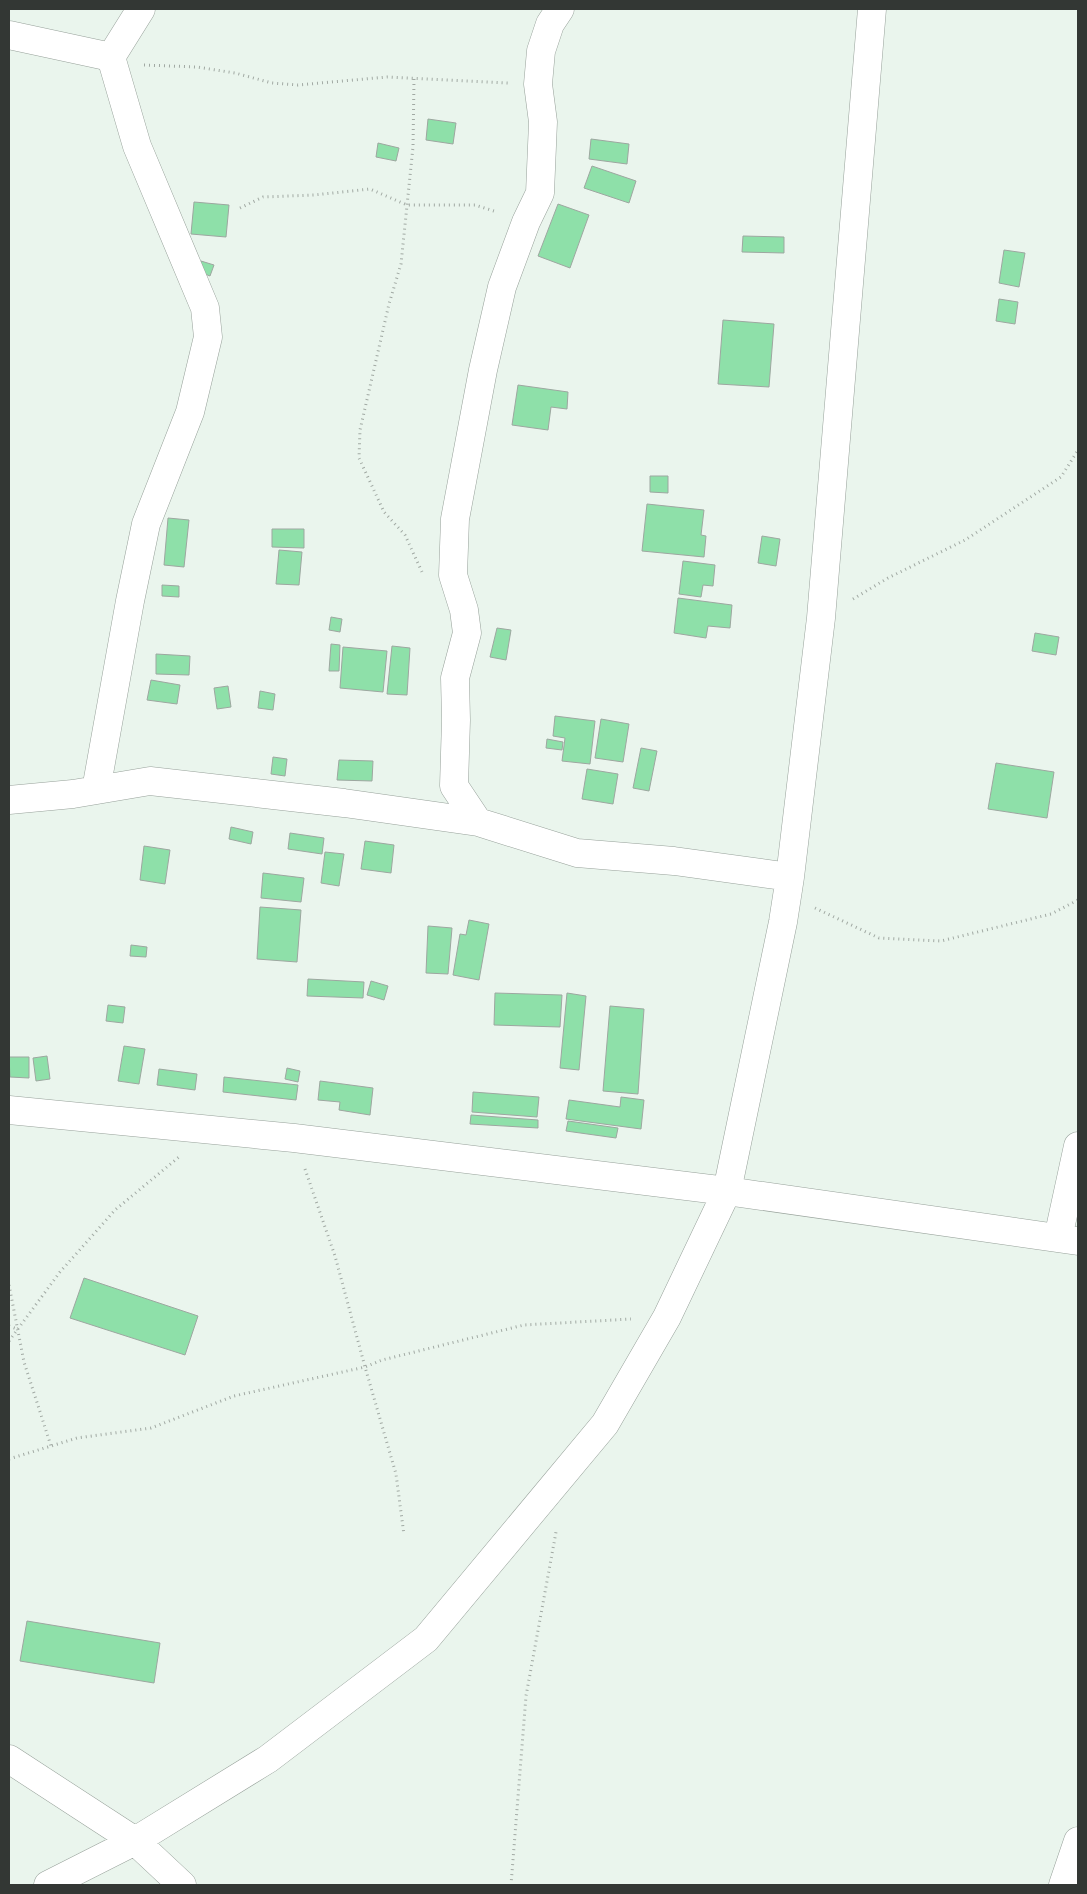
<svg xmlns="http://www.w3.org/2000/svg" width="1087" height="1894" font-family="Quicksand,sans-serif">
	<style>
		.building { fill: #8ee0a9; stroke: #9da7a0 }
		.lines { fill: none; stroke-linecap: round; stroke-linejoin: round }
		.minor-casing { stroke: #97a19a; stroke-width: 29 }
		.path { stroke: #a1a9a3; stroke-width: 3; stroke-dasharray: 1 4; stroke-linecap: butt }
		.minor { stroke: #fff; stroke-width: 28 }
	</style>
	<rect width="100%" height="100%" fill="#eaf5ed"/>
	<path class="building" d="M428,119L456,123L453,144L426,140Z
		M591,139L629,144L627,164L589,159Z
		M378,143L399,148L396,161L376,157Z
		M592,166L636,181L629,203L584,188Z
		M194,202L229,205L226,237L191,234Z
		M558,204L589,215L570,268L538,256Z
		M743,236L784,237V253L742,252Z
		M1004,250L1025,253L1019,287L999,283Z
		M201,261L214,265L210,276L197,271Z
		M999,299L1018,302L1015,324L996,321Z
		M723,320L774,324L769,387L718,384Z
		M518,385L568,392L567,409L551,407L548,430L512,425Z
		M650,476H668V493L650,492Z
		M647,504L704,510L701,535L706,536L704,557L642,551Z
		M168,518L189,520L184,567L164,565Z
		M272,529H304V548L272,547Z
		M762,536L780,539L776,566L758,563Z
		M279,550L302,552L299,585L276,584Z
		M683,561L715,565L713,586L703,585L701,597L679,594Z
		M162,585L179,586V597L162,596Z
		M678,598L732,605L730,628L708,626L706,638L674,633Z
		M331,617L342,619L340,632L329,630Z
		M497,628L511,630L506,660L490,657Z
		M1035,633L1059,637L1056,655L1032,651Z
		M331,644L340,645L339,671H329Z
		M392,646L410,648L407,695L387,694Z
		M343,647L387,651L383,692L340,688Z
		M156,654L190,656L189,675L156,674Z
		M151,680L180,685L177,704L147,700Z
		M228,686L231,707L217,709L214,688Z
		M260,691L275,694L273,710L258,708Z
		M555,716L595,721L590,764L562,761L565,738L553,736Z
		M601,719L629,724L623,762L595,758Z
		M547,739L563,742L562,750L546,748Z
		M641,748L657,751L649,791L633,788Z
		M273,757L287,759L285,776L271,774Z
		M339,760L373,761L372,781L337,780Z
		M996,763L1054,772L1047,818L988,809Z
		M587,769L618,774L613,804L582,799Z
		M231,827L253,832L251,844L229,839Z
		M290,833L324,838L322,854L288,849Z
		M365,841L394,845L391,873L361,869Z
		M144,846L170,850L165,884L140,880Z
		M325,852L344,854L339,886L321,883Z
		M263,873L304,878L301,902L261,898Z
		M260,907L301,910L297,962L257,959Z
		M469,920L489,924L479,980L453,975L460,934L466,935Z
		M428,926L452,928L448,974L426,973Z
		M131,945L147,947L146,957L130,956Z
		M308,979L364,982L363,998L307,996Z
		M371,981L388,986L384,1000L367,995Z
		M495,993L562,995L560,1027L494,1025Z
		M567,993L586,996L579,1070L560,1068Z
		M108,1005L125,1007L123,1023L106,1021Z
		M610,1006L644,1009L638,1094L603,1091Z
		M124,1046L145,1049L139,1084L118,1081Z
		M47,1056L50,1079L36,1081L33,1058Z
		M9,1057H29V1078L10,1077Z
		M287,1068L300,1071L298,1082L285,1079Z
		M159,1069L197,1074L195,1090L157,1085Z
		M224,1077L298,1085L296,1100L223,1092Z
		M320,1081L373,1088L370,1115L339,1110L340,1102L318,1100Z
		M473,1092L539,1097L537,1117L472,1112Z
		M621,1097L644,1100L641,1129L566,1119L569,1100L620,1107Z
		M471,1115L538,1120V1128L470,1124Z
		M568,1121L618,1128L616,1138L566,1131Z
		M84,1278L198,1316L185,1355L70,1318Z
		M27,1621L160,1643L154,1683L20,1661Z"/>
	<g class="lines">
		<g class="minor-casing">
			<path id="minor" d="M560,9L550,24L541,51L538,84L543,122L540,193L526,222L502,287L483,370L455,519L453,575L464,610L467,633L455,678L456,720L454,786L478,822L577,853L674,861L790,877
				M9,35L111,57L141,9
				M96,790L130,601L146,524L190,412L208,337L205,308L137,146L111,57
				M9,800L73,794L150,781L344,803L478,822
				M9,1110L294,1138L727,1191L1078,1241
				M1058,1238L1078,1146
				M9,1759L135,1841L182,1885
				M48,1885L135,1841L268,1759L426,1639L605,1424L667,1317L727,1191L783,922L790,877L821,618L872,9
				M1063,1885L1078,1841"/>
		</g>
		<path class="path" d="M144,65L197,67L235,73L272,83L298,85L387,77L508,83
			M414,79L413,147L401,264L389,304L360,430L359,458L384,512L405,535L422,572
			M240,208L263,197L314,195L370,189L407,205H475L497,212
			M853,599L888,578L965,540L1061,477L1078,450
			M815,908L879,938L941,941L1051,914L1078,900
			M305,1169L335,1256L365,1367L396,1474L404,1535
			M9,1285L24,1362L51,1446
			M9,1326L17,1329
			M9,1341L60,1272L115,1210L179,1157
			M9,1459L77,1438L151,1428L234,1396L365,1367L382,1360L524,1325L631,1319
			M511,1885L526,1696L556,1532"/>
		<use href="#minor" class="minor"/>
	</g>
	<rect width="1087" height="1894" fill="none" stroke="#333734" stroke-width="20"/>
</svg>
